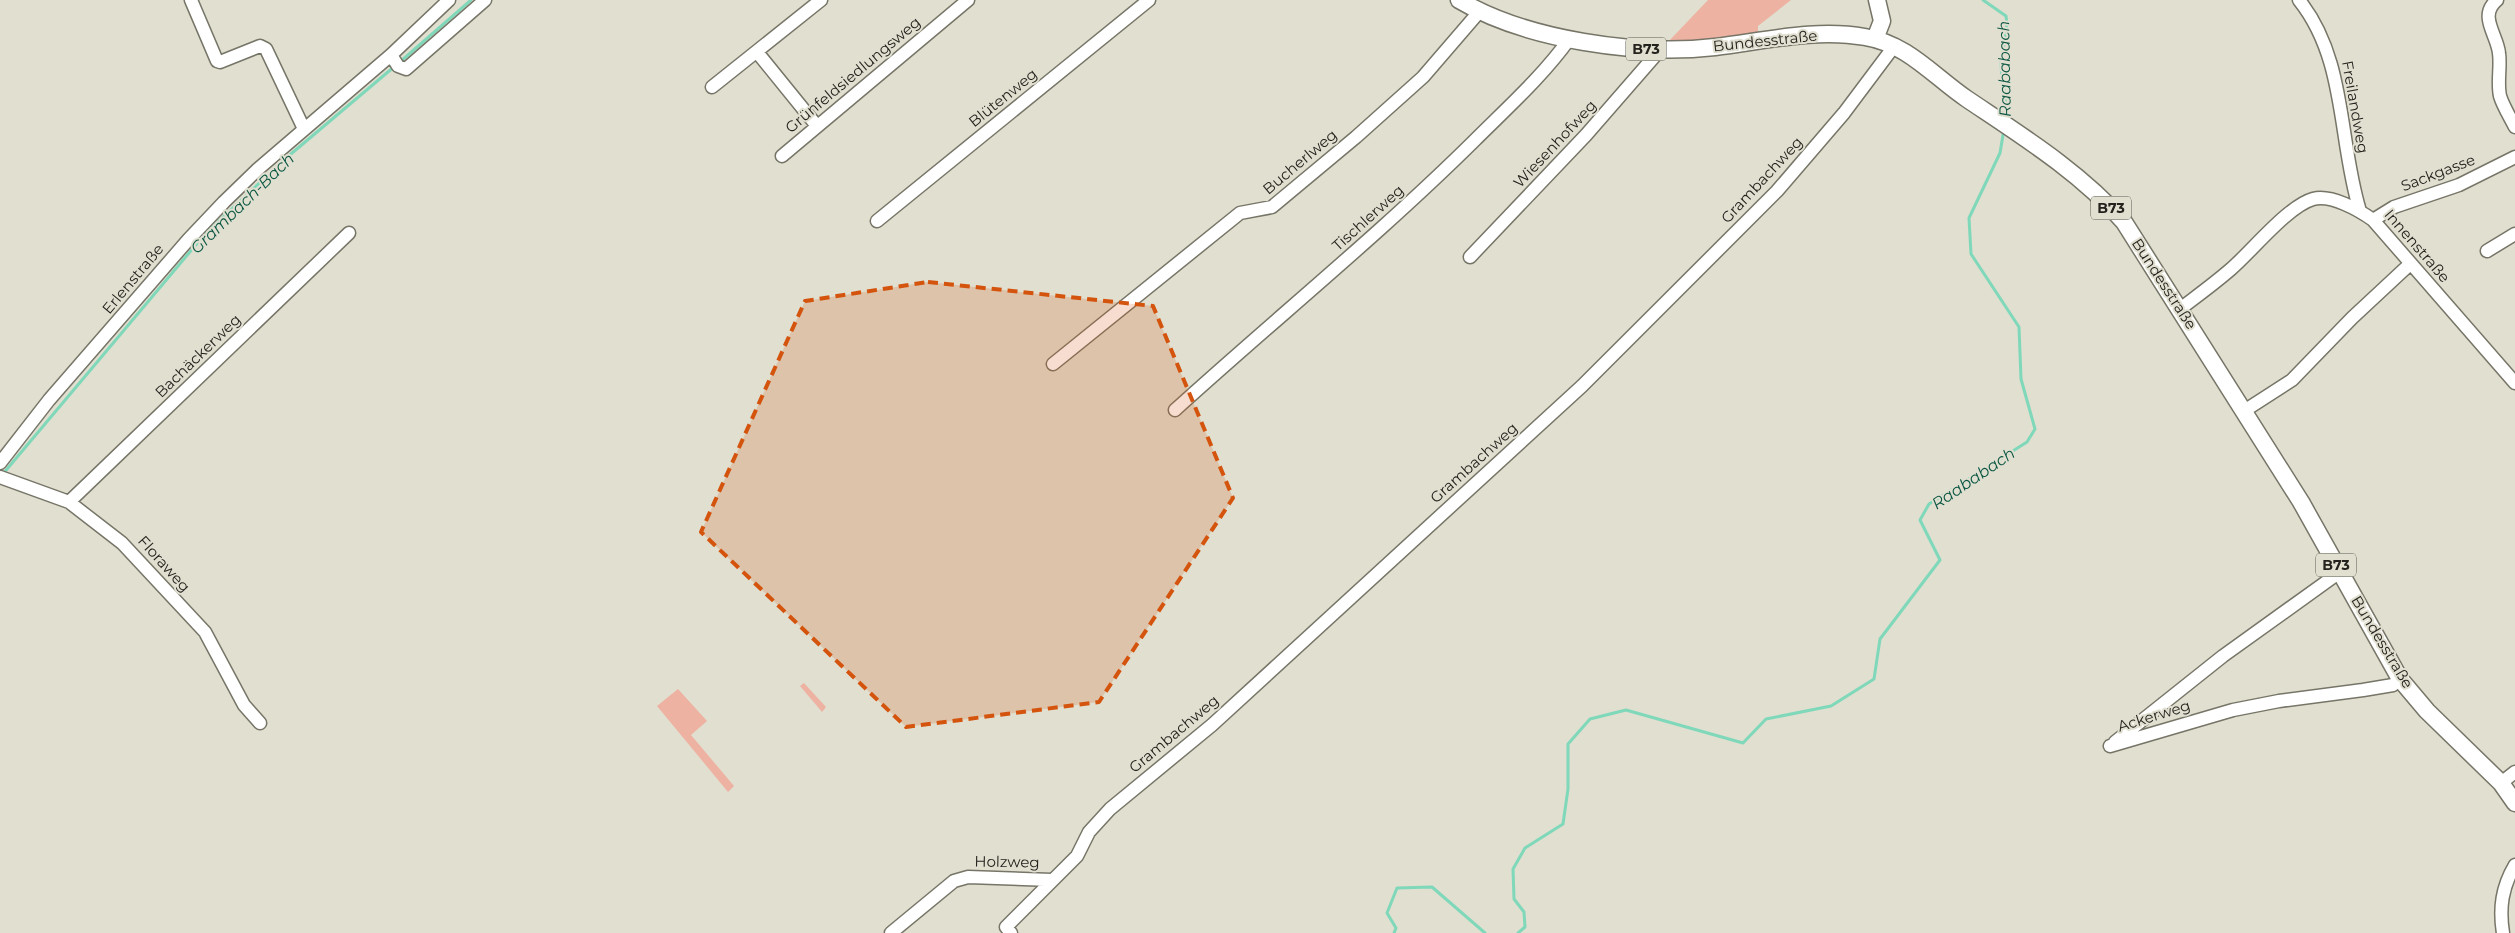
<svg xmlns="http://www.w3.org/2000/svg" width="2515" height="933" font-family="Montserrat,sans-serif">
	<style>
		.green { fill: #eeb2a2 }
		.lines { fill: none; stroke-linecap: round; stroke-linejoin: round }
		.stream { stroke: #7fd8b9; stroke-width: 3 }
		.minor-casing { stroke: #767567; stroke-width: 15 }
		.major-casing { stroke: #767567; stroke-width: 19 }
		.minor { stroke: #fff; stroke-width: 12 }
		.major { stroke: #fff; stroke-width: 16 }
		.marked { fill: #d4540e; fill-opacity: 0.2; stroke: #d4540e; stroke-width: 4; stroke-dasharray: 10 6; stroke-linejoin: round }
		.labels { text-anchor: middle; stroke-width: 4; stroke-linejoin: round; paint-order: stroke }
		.shield { fill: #e0dfd0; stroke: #5c5b53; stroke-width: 1 }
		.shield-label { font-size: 14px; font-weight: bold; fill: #23221d }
		.street-label { font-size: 15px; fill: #23221d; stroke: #e0dfd0 }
		.water-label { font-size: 16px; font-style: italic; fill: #0b5743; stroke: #e0dfd0 }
	</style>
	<rect width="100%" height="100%" fill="#e0dfd0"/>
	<path class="green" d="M1708,0H1791L1758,26V32L1695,42H1668Z
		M804,683L826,707L822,712L800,686Z
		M678,689L707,721L691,735L734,786L728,792L657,706Z"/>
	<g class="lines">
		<path class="stream" d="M1983,0L2006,16C2009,33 2002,47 2001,63C2001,82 2008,100 2005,118
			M400,62L471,0
			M2,475L205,234L285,159L395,66
			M1394,933L1396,928L1387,913L1397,888L1432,887L1485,933
			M1518,933L1525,927L1524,912L1514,899L1513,869L1525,848L1563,824L1568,789V744L1590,719L1626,710L1743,743L1766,719L1831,706L1874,679L1880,639L1940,560L1920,520L1929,504L2027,442L2035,429L2021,379L2019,327L1971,254L1969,218L2000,153L2004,129"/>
		<g class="minor-casing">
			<path id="minor" d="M191,0L217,61L220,62L260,46L266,49L304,129
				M2299,0C2347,60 2338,140 2360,211
				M2497,0C2478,16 2497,34 2499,53C2501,67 2497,82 2500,96C2503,106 2510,117 2515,127
				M757,52L817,126
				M391,55L398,66L406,69L485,0
				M712,87L821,0
				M782,156L968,0
				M2373,220L2394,207L2459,185L2515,157
				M877,221L1149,0
				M2487,251L2515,234
				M1470,257L1586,135L1660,50
				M2180,309C2197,296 2215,283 2231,269C2252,251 2288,206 2313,199C2331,194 2359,210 2373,220L2515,383
				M1053,364L1240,213L1272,207L1356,137L1423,77L1479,12
				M1175,410C1274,320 1379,235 1474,141C1507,108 1543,76 1570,38
				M2244,411L2292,380L2352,318L2410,264
				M0,463L49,400L188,240L224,202L258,169L391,55L449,0
				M0,477L69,502L122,543L205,632L244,705L260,723
				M69,502L349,233
				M2115,742L2223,656L2340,572
				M2110,746L2233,710L2279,701L2363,690L2393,685L2400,679
				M2501,783L2515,772
				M891,933L954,881L968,877L1052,880
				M1011,933L1006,927L1077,856L1089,832L1110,809L1212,725L1582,386L1777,191L1844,113L1895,45
				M2503,933C2499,908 2502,887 2515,865"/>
		</g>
		<g class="major-casing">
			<path id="major" d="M1459,0C1526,40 1638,56 1715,47C1765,41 1816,28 1865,37C1908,44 1933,76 1967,99C2022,136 2080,172 2124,222L2301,502L2400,679L2427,711L2501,783L2515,803
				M1875,39L1882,21L1877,0"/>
		</g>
		<use href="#minor" class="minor"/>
		<use href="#major" class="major"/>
	</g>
	<path class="marked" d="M928,282L1153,306L1233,498L1099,702L906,727L701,532L805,301Z"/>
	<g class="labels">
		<g class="shield">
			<rect x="1626" y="37.5" width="40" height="23" rx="4"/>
			<rect x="2091" y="196.5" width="40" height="23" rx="4"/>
			<rect x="2316" y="553.5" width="40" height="23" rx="4"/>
		</g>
		<g class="shield-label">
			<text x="1646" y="54">B73</text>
			<text x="2111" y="213">B73</text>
			<text x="2336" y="570">B73</text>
		</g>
		<g class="street-label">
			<text transform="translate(1765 41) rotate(-6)" y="5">Bundesstraße</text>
			<text transform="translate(853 75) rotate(-40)" y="5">Grünfeldsiedlungsweg</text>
			<text transform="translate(1003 98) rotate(-39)" y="5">Blütenweg</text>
			<text transform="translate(2355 107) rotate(80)" y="5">Freilandweg</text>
			<text transform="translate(1555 144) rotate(-47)" y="5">Wiesenhofweg</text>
			<text transform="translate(1300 162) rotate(-40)" y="5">Bucherlweg</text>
			<text transform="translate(2438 173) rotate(-21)" y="5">Sackgasse</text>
			<text transform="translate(1762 180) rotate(-47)" y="5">Grambachweg</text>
			<text transform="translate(1368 218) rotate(-42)" y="5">Tischlerweg</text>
			<text transform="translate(2417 246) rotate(49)" y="5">Innenstraße</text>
			<text transform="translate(133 279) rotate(-50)" y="5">Erlenstraße</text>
			<text transform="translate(2164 284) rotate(57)" y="5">Bundesstraße</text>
			<text transform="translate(198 356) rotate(-44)" y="5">Bachäckerweg</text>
			<text transform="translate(1474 463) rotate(-42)" y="5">Grambachweg</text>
			<text transform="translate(164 564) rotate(48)" y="5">Floraweg</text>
			<text transform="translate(2382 642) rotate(59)" y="5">Bundesstraße</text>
			<text transform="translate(2154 716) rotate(-17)" y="5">Ackerweg</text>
			<text transform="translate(1174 734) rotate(-40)" y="5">Grambachweg</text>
			<text transform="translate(1007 862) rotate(1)" y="5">Holzweg</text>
		</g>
		<g class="water-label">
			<text transform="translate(2004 69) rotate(-91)" y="6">Raababach</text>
			<text transform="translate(242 203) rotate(-44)" y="6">Grambach-Bach</text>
			<text transform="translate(1973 478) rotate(-34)" y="6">Raababach</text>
		</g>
	</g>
</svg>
